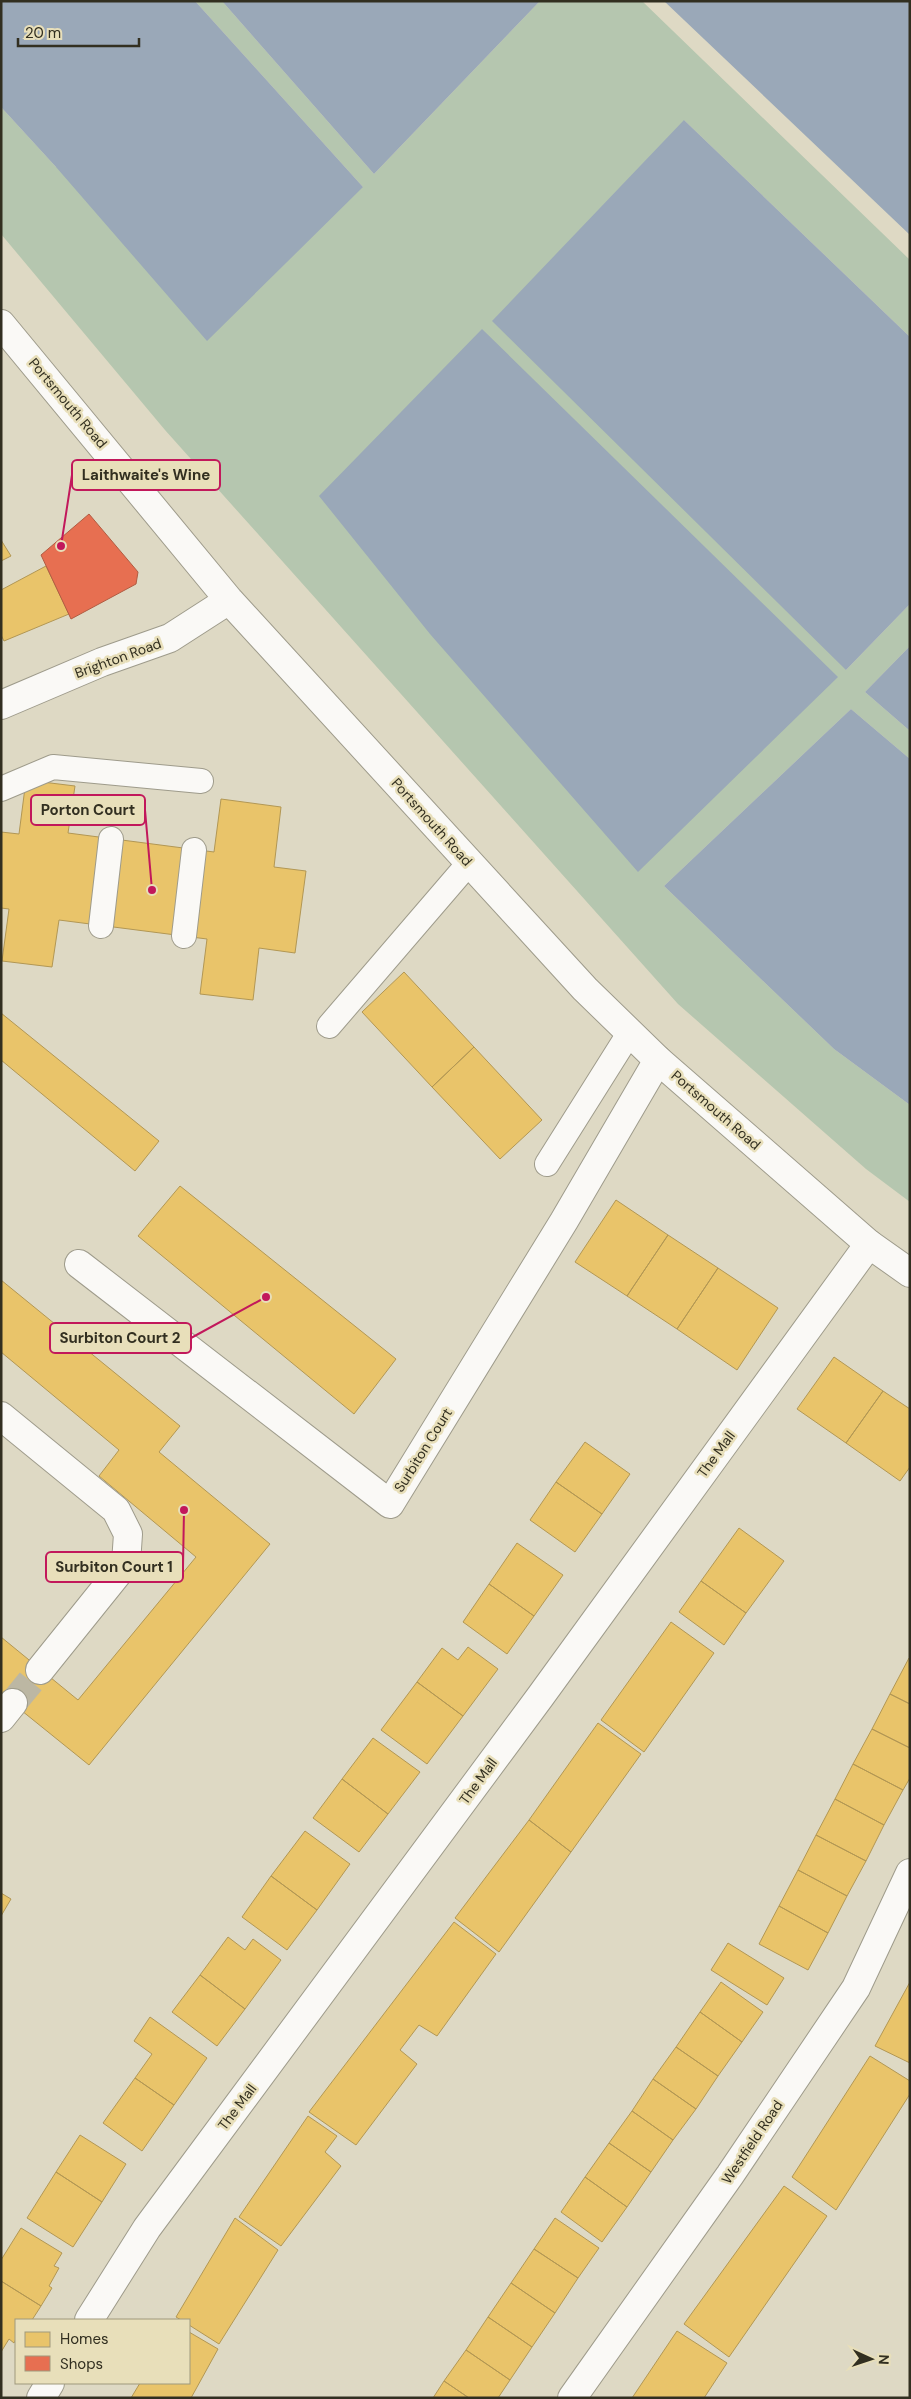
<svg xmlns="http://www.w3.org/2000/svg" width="911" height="2399" font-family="'DM Sans',sans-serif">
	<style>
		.green { fill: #b5c6af }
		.water { fill: #9aa8b8 }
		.homes { fill: #e9c46a; stroke: #b29754 }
		.shops { fill: #e76f51; stroke: #b15c42 }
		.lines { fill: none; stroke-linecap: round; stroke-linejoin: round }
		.minor-tunnel { stroke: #bcb7a3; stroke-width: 28; stroke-dasharray: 28 14; stroke-linecap: butt }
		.service-casing { stroke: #9e9b8b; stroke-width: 26 }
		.minor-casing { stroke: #9e9b8b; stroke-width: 30 }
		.primary-casing { stroke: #9e9b8b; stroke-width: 30 }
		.service { stroke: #faf9f6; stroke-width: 24 }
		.minor { stroke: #faf9f6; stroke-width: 28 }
		.primary { stroke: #faf9f6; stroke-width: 28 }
		.labels { text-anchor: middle; stroke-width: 5; stroke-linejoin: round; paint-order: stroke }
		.street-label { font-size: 14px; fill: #322f20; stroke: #e8dfba }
		.leader { fill: none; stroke: #c2185b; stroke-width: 2 }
		.callout-dot { fill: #c2185b; stroke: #e8dfba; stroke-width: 2 }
		.callout { fill: #e8dfba; stroke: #c2185b; stroke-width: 2 }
		.callout-label { font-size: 15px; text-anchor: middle; font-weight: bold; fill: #322f20 }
	</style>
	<rect width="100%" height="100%" fill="#ded9c4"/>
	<path class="green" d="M195,1H222L374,174L540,1H642L910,260V337L684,120L846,670L910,604V646L865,692L910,731V759L851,709L664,886L834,1049L910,1105V1202L866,1169L678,1004L165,430L1,234V107L56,167L363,187Z"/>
	<path class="water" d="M1,1H195L363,187L207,341L56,167L1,107Z
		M222,1H540L374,174Z
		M664,1H910V235Z
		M684,120L910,337V604L846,670L492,321Z
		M482,329L838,677L638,872L430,634L319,496Z
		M910,646V731L865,692Z
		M851,709L910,759V1105L834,1049L664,886Z"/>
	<path class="homes" d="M1,540L11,556L1,561Z
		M46,566L69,614L4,641L1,635V590Z
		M26,780L75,786L68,833L214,852L221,799L281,807L274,867L306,871L295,953L259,948L253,1000L200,994L207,939L59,920L52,967L2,961L9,909L1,908V832L19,834Z
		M404,972L474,1047L432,1087L362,1012Z
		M1,1013L159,1141L135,1171L1,1060Z
		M474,1047L542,1120L500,1159L432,1087Z
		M180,1186L396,1359L354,1414L138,1236Z
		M616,1200L668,1235L627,1296L575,1262Z
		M668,1235L718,1268L677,1329L627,1296Z
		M718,1268L778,1308L737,1370L677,1329Z
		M1,1280L180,1426L159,1452L270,1544L89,1765L1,1694V1637L78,1700L196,1557L99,1476L119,1450L1,1352Z
		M834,1357L883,1391L846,1443L797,1409Z
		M883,1391L910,1409V1467L900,1481L846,1443Z
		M585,1442L630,1474L602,1514L556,1482Z
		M556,1482L602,1514L575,1552L530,1520Z
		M739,1528L784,1561L746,1613L701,1581Z
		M517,1543L563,1575L534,1616L489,1584Z
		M701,1581L746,1613L724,1645L679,1612Z
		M489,1584L534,1616L507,1654L463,1622Z
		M671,1622L714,1653L644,1752L601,1720Z
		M468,1647L498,1669L463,1716L417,1682L442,1648L458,1660Z
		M909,1658H910V1704L890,1694Z
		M417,1682L463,1716L427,1764L381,1730Z
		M890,1694L910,1704V1748L872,1729Z
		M598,1723L641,1754L571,1852L529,1820Z
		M872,1729L910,1748V1778L903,1790L853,1764Z
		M373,1738L420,1772L388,1814L342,1779Z
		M853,1764L903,1790L884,1825L835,1799Z
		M342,1779L388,1814L359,1852L313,1818Z
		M835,1799L884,1825L866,1861L816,1835Z
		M529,1820L571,1852L499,1952L455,1918Z
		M305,1831L350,1864L317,1910L271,1876Z
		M816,1835L866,1861L847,1896L798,1870Z
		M798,1870L847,1896L828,1933L779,1906Z
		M271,1876L317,1910L287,1950L242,1917Z
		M1,1893L11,1899L1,1916Z
		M779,1906L828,1933L808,1970L759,1944Z
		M454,1922L496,1954L437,2036L419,2025L400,2050L417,2064L356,2145L309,2112Z
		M228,1937L245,1950L253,1939L281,1960L245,2009L200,1975Z
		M728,1943L784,1978L767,2005L711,1970Z
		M200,1975L245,2009L217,2046L172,2012Z
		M721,1982L763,2012L742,2042L700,2012Z
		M910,1982V2063L875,2046Z
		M700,2012L742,2042L718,2076L676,2047Z
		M150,2017L207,2058L174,2105L135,2078L152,2054L134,2041Z
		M676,2047L718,2076L696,2109L653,2079Z
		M870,2056L910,2081V2094L836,2210L792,2177Z
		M135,2078L174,2105L142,2151L103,2123Z
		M653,2079L696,2109L673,2140L632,2111Z
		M632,2111L673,2140L651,2172L609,2143Z
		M308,2116L337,2136L325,2152L341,2166L281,2246L239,2217Z
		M80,2135L126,2164L102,2202L56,2172Z
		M609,2143L651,2172L627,2207L585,2177Z
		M56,2172L102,2202L73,2247L27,2218Z
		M585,2177L627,2207L602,2242L561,2212Z
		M784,2186L827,2216L729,2357L684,2324Z
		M235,2218L278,2250L219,2344L189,2325V2320H181L176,2317Z
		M555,2218L599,2248L578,2278L534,2249Z
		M21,2228L62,2253L54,2266L59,2268L49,2286L52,2288L41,2306L1,2281V2260Z
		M534,2249L578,2278L555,2313L511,2283Z
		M1,2281L41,2306L32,2320H16V2339L14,2343L9,2339L1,2352Z
		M511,2283L555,2313L532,2347L488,2317Z
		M488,2317L532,2347L510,2380L466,2350Z
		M677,2331L727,2363L704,2398H632Z
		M189,2332L218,2349L191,2398H131L140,2383H189Z
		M466,2350L510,2380L498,2398H469L444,2381Z
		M444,2381L469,2398H433Z"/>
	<path class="shops" d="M89,514L138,572L136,584L71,619L41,555Z"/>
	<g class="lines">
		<path class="minor-tunnel" d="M13,1703L40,1670"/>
		<g class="service-casing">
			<path id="service" d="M1,789L53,767L201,781
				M101,926L111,839
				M184,936L194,850
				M329,1026L469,863
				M547,1164L630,1032"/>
		</g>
		<g class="minor-casing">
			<path id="minor" d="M79,1264L390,1504L564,1221L658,1060
				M1,1416L116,1510L128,1534L126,1563L40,1670
				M1,1718L13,1703
				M89,2320L147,2228L540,1697L869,1244
				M41,2398L50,2383
				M572,2398L730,2175L856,1988L910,1873"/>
		</g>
		<g class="primary-casing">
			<path id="primary" d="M1,324L229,600L585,989L658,1060L869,1244L910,1273
				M1,705L102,662L170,638L229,600"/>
		</g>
		<use href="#service" class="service"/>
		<use href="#minor" class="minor"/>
		<use href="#primary" class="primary"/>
	</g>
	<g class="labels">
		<g class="street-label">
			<text transform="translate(68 403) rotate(50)" y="5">Portsmouth Road</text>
			<text transform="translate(118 658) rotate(-20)" y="5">Brighton Road</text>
			<text transform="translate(432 822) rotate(48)" y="5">Portsmouth Road</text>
			<text transform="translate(716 1110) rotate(41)" y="5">Portsmouth Road</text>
			<text transform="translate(423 1450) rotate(-58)" y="5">Surbiton Court</text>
			<text transform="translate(716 1454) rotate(-54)" y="5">The Mall</text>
			<text transform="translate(478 1781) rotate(-54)" y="5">The Mall</text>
			<text transform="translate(237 2107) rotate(-53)" y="5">The Mall</text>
			<text transform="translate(752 2142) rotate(-56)" y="5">Westfield Road</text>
		</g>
	</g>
	<path class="leader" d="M61 546L72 475M152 890L145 810M266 1297L191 1338M184 1510L183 1567"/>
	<g class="callout-dot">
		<circle cx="61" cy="546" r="5"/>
		<circle cx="152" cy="890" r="5"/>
		<circle cx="266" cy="1297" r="5"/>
		<circle cx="184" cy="1510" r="5"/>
	</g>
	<g class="callout">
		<rect x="72" y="460" width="148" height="30" rx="5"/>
		<rect x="31" y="795" width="114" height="30" rx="5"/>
		<rect x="50" y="1323" width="141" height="30" rx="5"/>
		<rect x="46" y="1552" width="137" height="30" rx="5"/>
	</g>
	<g class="callout-label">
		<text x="146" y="480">Laithwaite's Wine</text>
		<text x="88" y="815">Porton Court</text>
		<text x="120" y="1343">Surbiton Court 2</text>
		<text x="114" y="1572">Surbiton Court 1</text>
	</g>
	<rect width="911" height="2399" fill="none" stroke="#322f20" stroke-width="5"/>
	<rect x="15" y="2319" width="175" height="65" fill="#e8dfba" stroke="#9f997c"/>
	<rect x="25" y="2332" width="25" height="15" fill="#e9c46a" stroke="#9f997c"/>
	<text x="60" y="2344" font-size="15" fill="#322f20">Homes</text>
	<rect x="25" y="2356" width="25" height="15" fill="#e76f51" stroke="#9f997c"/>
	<text x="60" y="2369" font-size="15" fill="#322f20">Shops</text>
	<g transform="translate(871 2359) rotate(93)" stroke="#e8dfba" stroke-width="4" paint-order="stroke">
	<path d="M0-4L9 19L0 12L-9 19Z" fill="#322f20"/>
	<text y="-8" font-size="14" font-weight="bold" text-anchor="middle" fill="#322f20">N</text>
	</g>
	<path d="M18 38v8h121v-8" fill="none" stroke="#322f20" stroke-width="2.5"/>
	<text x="25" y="38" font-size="15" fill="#322f20" stroke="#e8dfba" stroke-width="4" paint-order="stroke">20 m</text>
</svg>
